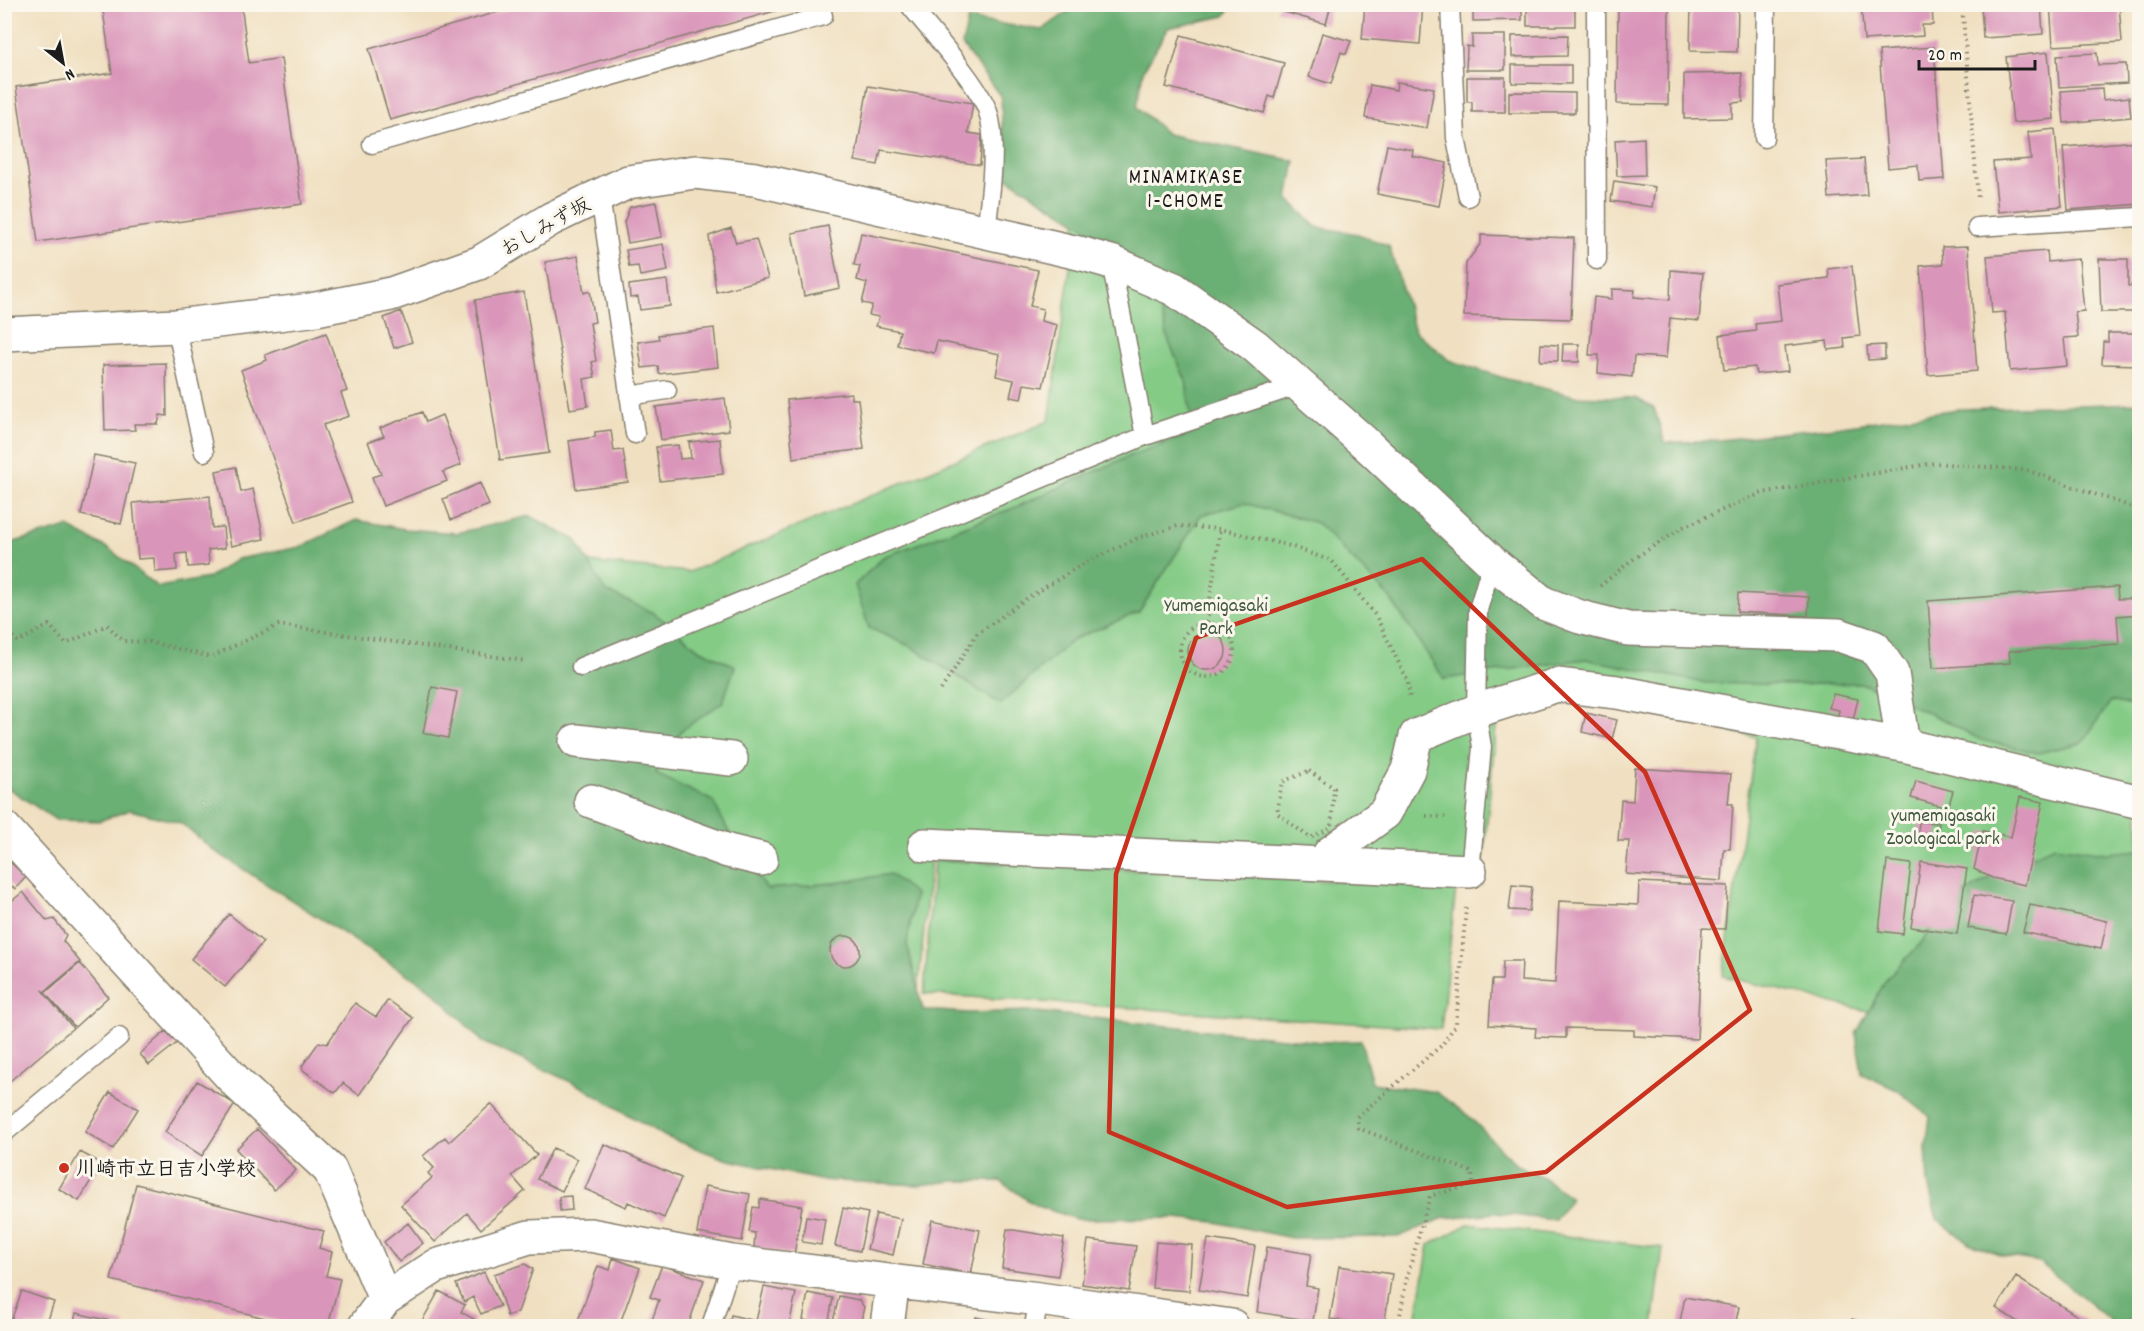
<svg xmlns="http://www.w3.org/2000/svg" width="2144" height="1331" font-family="Dekko,'Klee One',sans-serif">
	<style>
		.green { fill: #84cb86; stroke: #507451; stroke-width: 1.5 }
		.forest { fill: #6baf73; stroke: #446648; stroke-width: 1.5 }
		.building { fill: #da96ba }
		.lines { fill: none; stroke-linecap: round; stroke-linejoin: round }
		.lane-casing { stroke: #867e6e; stroke-width: 21 }
		.street-casing { stroke: #867e6e; stroke-width: 36 }
		.secondary-casing { stroke: #867e6e; stroke-width: 36 }
		.path { stroke: #867e6e; stroke-width: 4; stroke-dasharray: 1.5 4.5; stroke-linecap: butt }
		.lane { stroke: #fff; stroke-width: 18 }
		.street { stroke: #fff; stroke-width: 33 }
		.secondary { stroke: #fff; stroke-width: 33 }
		.marked { fill: none; stroke: #c8321e; stroke-width: 4.5; stroke-linejoin: round }
		.poi-dot { fill: #c8321e; stroke: #fbf7ec; stroke-width: 2 }
		.labels { text-anchor: middle; stroke-width: 6; stroke-linejoin: round; paint-order: stroke }
		.street-label { font-size: 20px; fill: #1c1c1c; stroke: #fbf7ec }
		.park-label { font-size: 20px; fill: #405941; stroke: #fbf7ec }
		.poi-label { font-size: 20px; font-weight: bold; fill: #1c1c1c; stroke: #fbf7ec; text-anchor: start }
		.neighbourhood-label { font-size: 21px; letter-spacing: 1.5px; fill: #1c1c1c; stroke: #fbf7ec }
	</style>
	<rect width="100%" height="100%" fill="#fbf7ec"/>
	<filter id="ink" filterUnits="userSpaceOnUse"><feTurbulence type="fractalNoise" baseFrequency=".0167" numOctaves="2"/><feDisplacementMap in="SourceGraphic" scale="12" xChannelSelector="R" yChannelSelector="G"/><feConvolveMatrix kernelMatrix="1 2 1 2 8 2 1 2 1" color-interpolation-filters="sRGB"/></filter>
	<filter id="wash" filterUnits="userSpaceOnUse"><feTurbulence type="fractalNoise" baseFrequency=".008" numOctaves="4" result="noise"/><feDisplacementMap in="SourceGraphic" scale="24" xChannelSelector="R" yChannelSelector="G"/><feGaussianBlur stdDeviation="1.35" result="paint"/><feColorMatrix in="noise" values="0 0 0 0 0 0 0 0 0 0 0 0 0 0 0 0 0 1.4 0 .05"/><feComposite in="paint" operator="in"/></filter>
	<g filter="url(#wash)">
		<rect width="100%" height="100%" fill="#f0e0c1"/>
		<path class="green" d="M1078,209L1429,464L2139,520V1077L1723,976L1756,737L1572,697L1497,715L1481,886L931,858L918,990L707,974L358,540L689,572L1049,421Z
			M934,860L1456,888L1441,1029L924,994Z
			M1468,1224L1663,1248L1653,1326H1415L1429,1245Z"/>
		<path class="forest" d="M1077,5H1233L1225,16L1168,28L1143,71L1137,107L1167,134L1295,161L1288,199L1316,227L1358,234L1389,246L1415,331L1449,360L1507,379L1575,396L1636,398L1654,408L1665,443L1719,440L1835,427L1958,409L2139,403V708L2111,701L2082,743L2038,753L1981,740L1946,721L1861,683L1791,685L1705,683L1586,659L1444,679L1390,598L1317,523L1244,503L1201,515L1139,612L1074,639L1000,704L912,647L869,628L855,585L883,557L1016,507L1132,455L1193,433L1186,381L1169,342L1159,305L1130,256L1004,176L1001,97L962,45L968,19L1042,30Z
			M530,516L576,540L605,591L654,613L699,649L735,666L723,702L681,731L656,774L713,801L737,848L767,889L842,882L890,874L915,894L907,944L923,1010L969,1013L1027,1011L1322,1042L1361,1041L1372,1083L1436,1092L1470,1117L1515,1164L1541,1176L1571,1198L1555,1220L1495,1213L1444,1218L1398,1237L1291,1238L1215,1222L1175,1218L1076,1219L1035,1205L1000,1181H955L919,1185L819,1180L725,1159L666,1137L582,1087L483,1042L432,990L213,850L181,823L130,810L99,821L56,820L5,786L4,546L7,544L68,527L109,549L158,587L208,578L237,559L300,547L356,520L405,529L457,533Z
			M2054,846L2107,853L2139,850V1319L2116,1325L2039,1262L2005,1256L1969,1243L1937,1219L1928,1184L1926,1147L1930,1117L1897,1090L1862,1074L1856,1034L1887,978L1921,943L1946,904L2010,866Z"/>
		<g id="blocks">
			<path class="building" d="M102,4H241L249,63L281,58L302,204L38,242L16,87L112,73Z
				M526,4H796V5L390,120L369,49Z
				M1279,4H1331L1326,24L1277,10Z
				M1365,4H1423L1420,44L1362,39Z
				M1473,4H1522V20L1473,21Z
				M1527,4H1575V26H1527Z
				M1618,4H1669L1668,105L1617,104Z
				M1691,4H1738L1737,52L1690,51Z
				M1861,4H1932L1933,25H1922L1923,36L1864,40Z
				M1981,4H2041L2043,34L1983,38Z
				M2050,4H2119L2122,42L2053,46Z
				M1322,33L1351,41L1346,54L1341,52L1331,84L1309,77Z
				M1181,35L1284,63L1274,98L1269,96L1264,113L1166,87Z
				M1472,35H1505V70H1466L1467,46L1472,47Z
				M1568,35L1567,56L1512,57V36Z
				M1934,47L1944,179L1919,181L1918,165L1888,168L1879,51Z
				M2048,52L2054,119L2013,123L2006,57Z
				M2097,53L2098,65L2126,64L2127,83L2059,87L2057,55Z
				M1512,65H1571V84L1512,83Z
				M1742,73L1743,102L1732,103V118L1684,119V74Z
				M1467,77H1505V112H1472V102H1467Z
				M1397,82L1434,88L1427,128L1365,118L1370,85L1396,90Z
				M868,86L973,103L968,133L982,135L980,165L881,150L878,165L855,161Z
				M2102,88L2103,100L2129,97L2131,117L2064,123L2061,91Z
				M1509,92L1575,93V113H1509Z
				M2055,129L2062,206L1998,212L1993,162L2031,159L2028,132Z
				M1644,138L1645,175L1617,176L1615,140Z
				M2138,141L2140,204L2068,210L2063,147Z
				M1387,145L1413,150L1412,156L1447,163L1439,206L1377,194Z
				M1864,159L1867,195L1829,198L1826,161Z
				M1614,181L1655,187L1652,207L1611,201Z
				M656,202L662,237L628,243L624,222L630,207Z
				M828,226L840,288L804,296L792,233Z
				M731,228L736,243L756,239L768,278L716,292L709,236Z
				M861,233L1038,270L1030,306L1043,309L1041,321L1057,325L1043,387L1024,384L1021,399L1010,397L1014,380L996,376L1000,354L937,341L934,353L897,345L900,331L876,326L879,317L869,315L872,305L862,303L867,283L857,280L860,266L854,265Z
				M1481,235L1574,238L1571,319L1464,316L1466,263L1481,243Z
				M663,244L668,271L640,276L638,266L629,267L626,250Z
				M1968,246L1977,371L1928,375L1920,266L1943,264L1942,247Z
				M2047,251L2048,262L2079,259L2084,311L2075,312L2078,337L2064,338L2067,366L2010,371L2005,312L1992,313L1987,256Z
				M578,256L584,293L590,291L595,322L590,323L596,361L592,362L595,377L584,379L588,406L570,409L545,262Z
				M2099,259H2128V286L2135,285L2136,312H2101Z
				M1852,266L1860,336L1844,338L1845,348L1828,350L1827,341L1785,346L1788,371L1756,374L1755,367L1724,370L1720,335L1756,331L1755,324L1781,321L1777,284L1829,278L1828,269Z
				M1671,270L1703,273L1699,321L1670,318L1666,358L1634,356L1632,377L1598,373L1599,355H1589L1594,297L1612,299V289L1635,290L1634,297L1670,300Z
				M667,280L670,306L640,310L638,297L630,298L629,285Z
				M524,292L549,453L500,460L475,300Z
				M401,311L412,342L394,348L384,318Z
				M714,328L718,367L659,374L658,366L642,368L638,342L659,339L658,335Z
				M326,333L347,391L341,393L349,416L323,425L352,502L296,522L241,370L267,360L265,355Z
				M2108,333H2140V365L2102,364L2103,342H2108Z
				M1541,344L1558,345V361H1540Z
				M1563,344H1579V362H1562Z
				M1885,345V359L1868,360L1867,346Z
				M166,363L167,416L160,415L158,424H134L135,430L105,431L103,365Z
				M851,393V399H858L864,449L793,458L787,400Z
				M725,398L729,430L661,440L656,407Z
				M422,412L426,422L442,415L461,465L443,472L447,481L383,506L372,477L381,474L368,442L384,436L380,428Z
				M611,430L614,451L623,450L628,482L576,489L569,441L595,437V432Z
				M720,439L723,474L660,481L656,447L678,445L680,459L691,458L689,442Z
				M94,455L135,463L121,524L81,515Z
				M236,467L241,492L253,489L264,539L231,546L216,471Z
				M480,483L489,505L451,520L443,499Z
				M210,496L212,528L223,527L225,548L208,550L209,565L188,567L187,553L176,554L177,570L155,572L154,558L138,559L133,503Z
				M2117,587L2118,599L2140,598V614L2117,616L2119,644L2009,651L2010,663L1933,668L1928,601Z
				M1738,593L1809,597L1808,616L1737,612Z
				M1188 651a19 19 0 1 1 38 0a19 19 0 1 1-38 0Z
				M432,687L457,692L448,738L423,733Z
				M1833,694L1858,699L1853,720L1838,716L1839,710L1829,708Z
				M1586,713L1617,720L1612,739L1582,732Z
				M1635,768L1731,774L1728,804H1733L1730,849H1724L1722,881L1626,874L1629,841H1618L1621,800L1633,801Z
				M1916,781L1953,791L1948,808L1911,798Z
				M2020,797L2043,802L2025,885L1992,878L1974,869L1983,831L2011,837Z
				M1919,822L1939,823L1937,844L1917,842Z
				M4,856L26,877L15,889L4,879Z
				M1887,861L1911,864L1903,934L1879,931Z
				M1921,862L1967,869L1957,934L1911,927Z
				M1639,882L1728,886L1725,929L1702,928L1697,1039L1634,1036V1030L1566,1028V1038L1535,1037L1536,1028L1489,1025L1492,980H1502L1503,961H1522L1521,981L1555,983L1559,901L1638,905Z
				M1512,885L1532,887L1529,911L1509,910Z
				M23,892L47,921L54,919L66,935L63,941L80,962L44,992L42,990L73,1028L4,1086V907Z
				M1974,895L2012,901L2006,934L1968,928Z
				M2030,905L2107,921L2101,949L2023,932Z
				M229,914L263,942L225,987L191,959Z
				M830 951a15 15 0 1 1 30 0a15 15 0 1 1-30 0Z
				M80,963L108,997L75,1027L45,993Z
				M388,1000L413,1018L359,1095L343,1083L335,1093L303,1070L302,1066L319,1042L327,1044L355,1003L376,1017Z
				M166,1031L177,1043L149,1065L140,1054Z
				M197,1081L235,1104L202,1156L165,1132Z
				M110,1092L138,1109L113,1149L85,1132Z
				M491,1104L537,1155L512,1176L525,1191L481,1229L467,1213L435,1242L401,1205L432,1178L428,1173L434,1168L423,1156L445,1137L449,1142Z
				M257,1129L296,1170L274,1190L236,1149Z
				M604,1144L681,1178L664,1218L628,1202L626,1207L585,1189Z
				M553,1148L577,1159L562,1191L537,1179Z
				M80,1152L101,1163L79,1201L59,1189Z
				M136,1184L324,1231L319,1248L332,1252L326,1276L340,1279L328,1326H297L111,1280Z
				M705,1186L750,1194L742,1241L697,1233Z
				M571,1196L572,1210L560,1211L559,1197Z
				M760,1199L802,1206L794,1255L754,1248L755,1233L749,1232L753,1207L759,1208Z
				M843,1208L868,1213L860,1251L835,1246Z
				M876,1214L901,1219L893,1255L867,1249Z
				M806,1216L825,1219L821,1245L802,1242Z
				M932,1220L980,1230L971,1274L923,1264Z
				M408,1223L423,1243L399,1262L384,1242Z
				M1007,1229L1064,1238L1058,1276L1002,1268Z
				M1208,1239L1255,1246L1247,1298L1199,1290Z
				M1088,1240L1136,1246L1129,1291L1082,1284Z
				M1156,1242L1192,1245L1189,1291L1152,1288Z
				M1267,1247L1311,1254L1306,1286L1318,1288L1313,1321L1257,1312Z
				M613,1258L640,1268L619,1326H576L598,1266L610,1270Z
				M525,1264L533,1269L518,1312L507,1316L494,1274Z
				M662,1265L704,1280L688,1326H650L659,1300L650,1297Z
				M1339,1266L1392,1274L1384,1326L1330,1319Z
				M484,1272L500,1306L481,1314L473,1297L464,1302L456,1284Z
				M2016,1277L2093,1326H2024L1996,1308Z
				M764,1287L796,1293L789,1326H729L731,1315L756,1321Z
				M22,1291L54,1302L46,1326H9Z
				M439,1291L465,1305L461,1312L474,1319L471,1326H431L422,1321Z
				M808,1293L833,1298L828,1325L803,1320Z
				M839,1296L859,1300L864,1307L860,1326H832Z
				M1685,1297L1739,1307L1735,1326H1679Z
				M76,1313L125,1324V1326H73Z
				M976,1317L1007,1324L1006,1326H974Z
				M1852,1319L1877,1326H1850Z"/>
		</g>
	</g>
	<g filter="url(#ink)">
		<use href="#blocks" fill-opacity="0" stroke="#867e6e" stroke-width="1.5"/>
		<g class="lines">
			<g class="lane-casing">
				<path id="lane" d="M909,4C929,30 979,84 988,112C998,142 990,199 986,231
					M1450,4L1456,138L1468,197
					M1596,4L1597,260
					M1764,138L1766,4
					M372,144L823,16L820,4
					M600,196L635,434
					M1977,227L2140,217
					M1111,262L1145,436L1299,385
					M176,326L204,452
					M629,396L667,390
					M581,667L1145,436
					M1470,871L1482,747L1476,711L1478,610L1492,562
					M4,1133L119,1037
					M711,1326L732,1262
					M1034,1326L1039,1299"/>
			</g>
			<g class="street-casing">
				<path id="street" d="M1083,254L1111,262L1174,289L1255,346L1365,443L1492,562L1543,603L1580,617L1628,629L1839,635L1874,647L1892,673L1903,745
					M576,741L731,759
					M591,801L728,851L761,859
					M4,828L238,1084L330,1170L385,1299
					M925,845L1470,871
					M1325,862L1330,853L1385,813L1408,770L1416,736L1476,711L1557,685L1617,692L1903,745L2140,802
					M365,1326L385,1299L436,1266L529,1237L590,1235L732,1262L1039,1299L1232,1326
					M887,1326L893,1281"/>
			</g>
			<g class="secondary-casing">
				<path id="secondary" d="M4,334L176,326L311,310L391,294L479,263L551,219L628,182L695,172L755,179L1083,254"/>
			</g>
			<path class="path" d="M1962,4L1978,198
				M1600,586L1629,562L1683,527L1762,493L1934,463L2026,470L2140,510
				M1207,622L1220,529
				M1180 650a27 27 0 1 1 54 0a27 27 0 1 1-54 0Z
				M4,628L18,642L49,625L66,644L107,625L123,641L150,642L211,657L279,625L525,661
				M941,690L977,634L1026,599L1083,564L1140,537L1178,526L1220,529L1290,546L1332,561L1376,616L1408,682L1410,699
				M1309,771L1334,788L1331,828L1310,838L1277,813L1282,782Z
				M1426,816L1445,817
				M1398,1326L1407,1277L1430,1196L1473,1184L1472,1172L1358,1128L1357,1117L1442,1045L1456,1024L1466,908"/>
			<use href="#lane" class="lane"/>
			<use href="#street" class="street"/>
			<use href="#secondary" class="secondary"/>
		</g>
	</g>
	<path class="marked" d="M1422,559L1645,772L1750,1010L1546,1172L1287,1207L1109,1132L1116,874L1196,638Z"/>
	<circle class="poi-dot" cx="64" cy="1168" r="6"/>
	<g class="labels">
		<g class="street-label">
			<text transform="translate(545 226) rotate(-29)" y="7">おしみず坂</text>
		</g>
		<g class="park-label">
			<text x="1216" y="611">Yumemigasaki<tspan x="1216" dy="23">Park</tspan></text>
			<text x="1943" y="821">yumemigasaki<tspan x="1943" dy="23">Zoological park</tspan></text>
		</g>
		<g class="poi-label">
			<text x="76" y="1175">川崎市立日吉小学校</text>
		</g>
		<g class="neighbourhood-label">
			<text x="1186" y="183">MINAMIKASE<tspan x="1186" dy="24">1-CHOME</tspan></text>
		</g>
	</g>
	<rect width="2144" height="1331" fill="none" stroke="#fbf7ec" stroke-width="24"/>
	<g transform="translate(63 63) rotate(149)" stroke="#fbf7ec" stroke-width="4.5" paint-order="stroke">
	<path d="M0-4.5L10 22L0 15L-10 22Z" fill="#1c1c1c"/>
	<text y="-9" font-size="16" font-weight="bold" text-anchor="middle" fill="#1c1c1c">N</text>
	</g>
	<path d="M1919 60v9h116v-9" fill="none" stroke="#1c1c1c" stroke-width="3"/>
	<text x="1928" y="60" font-size="18" fill="#1c1c1c" stroke="#fbf7ec" stroke-width="4.5" paint-order="stroke">20 m</text>
</svg>
